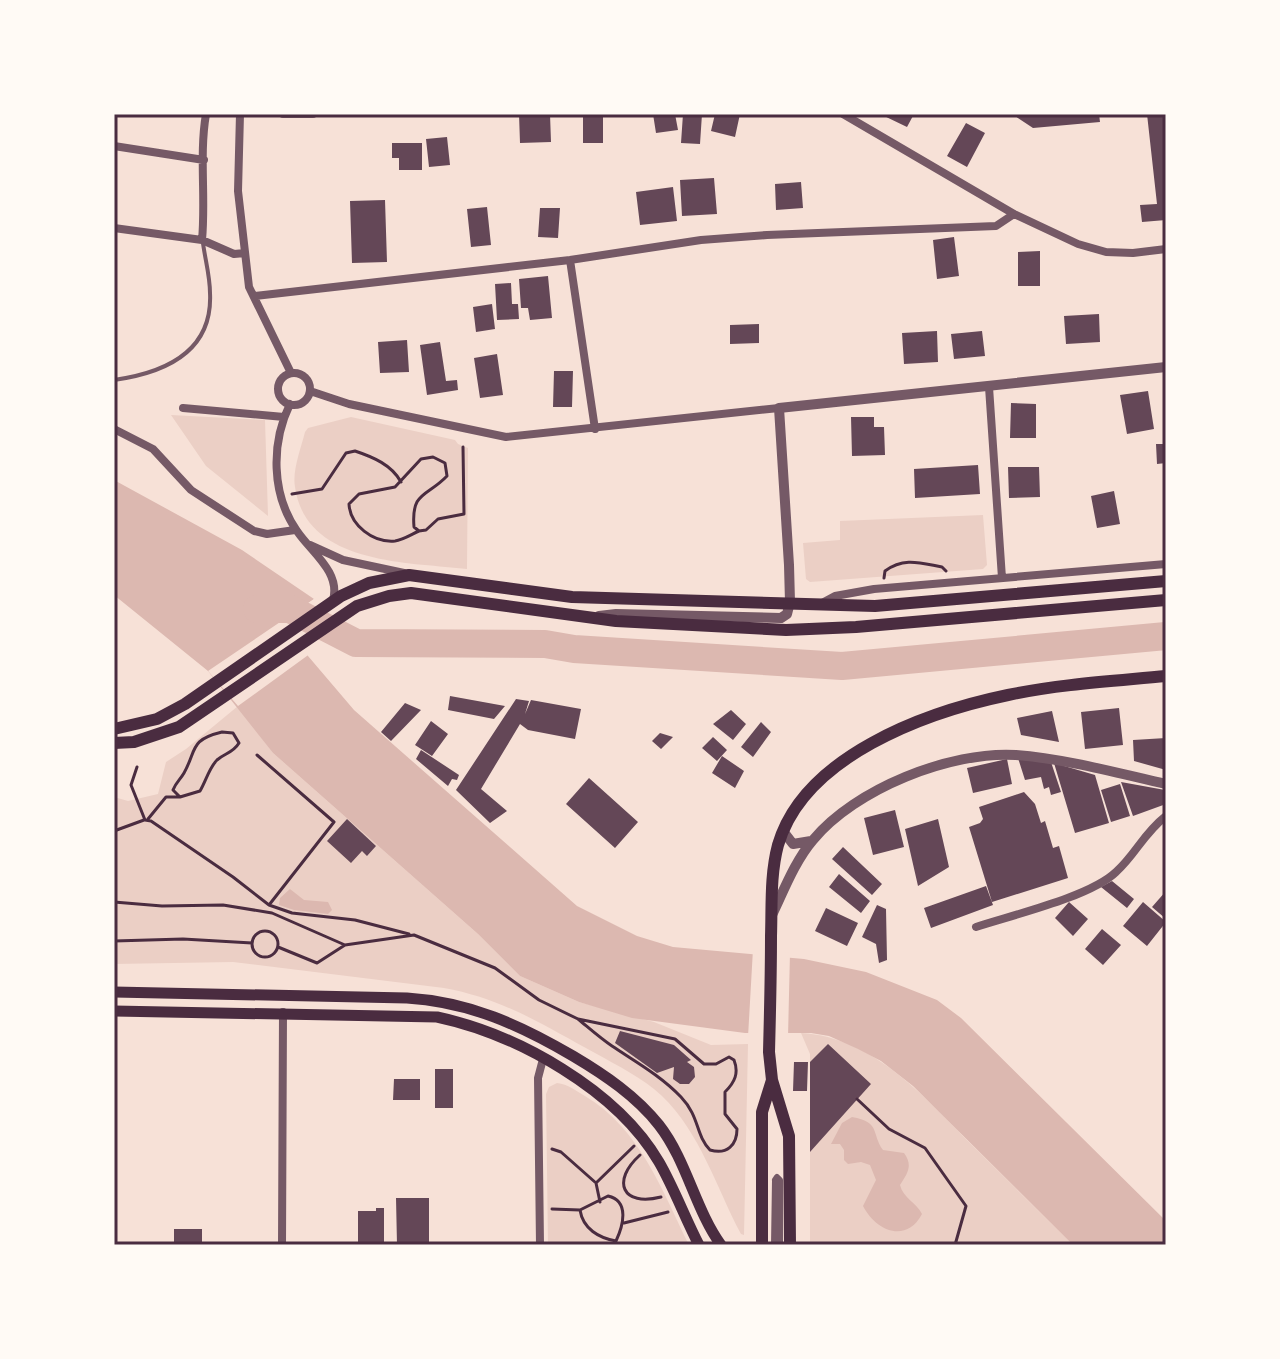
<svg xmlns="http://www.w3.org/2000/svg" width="1280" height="1359" font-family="Overpass,sans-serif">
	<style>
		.green { fill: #ebcfc5 }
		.water { fill: #dcb8b0 }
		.pier { fill: #f7e1d7 }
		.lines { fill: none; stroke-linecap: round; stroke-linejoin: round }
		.river { stroke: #dcb8b0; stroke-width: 28 }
		.building { fill: #644757 }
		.path { stroke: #4a2c40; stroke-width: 3 }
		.service { stroke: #755966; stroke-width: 4 }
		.pedestrian { stroke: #755966; stroke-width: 6 }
		.minor { stroke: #755966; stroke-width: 8 }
		.tertiary { stroke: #755966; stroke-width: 10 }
		.secondary { stroke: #4a2c40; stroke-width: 11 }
		.primary { stroke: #4a2c40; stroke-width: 12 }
		.neatline { fill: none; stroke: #4a2c40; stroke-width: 3 }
	</style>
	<rect width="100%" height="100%" fill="#f7e1d7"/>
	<path class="green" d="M171,415L265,420L268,516L206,466Z
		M351,417L455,440L458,444L468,448L467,569C408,562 306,565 295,487C292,471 301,448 305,432L308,428Z
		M983,515L987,565L983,569L810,582L806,579L803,543L840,540V521Z
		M238,706L273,753L478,934L520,976L579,1002L654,1022L711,1045L748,1044L744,1235L741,1234C717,1189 700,1132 662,1096C643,1078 618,1066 595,1053C543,1025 504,999 444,988L233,962L114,964V797L128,801L158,794L166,762L186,749Z
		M801,1033C875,1037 927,1100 976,1149C1008,1181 1041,1213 1073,1245H810V1054Z
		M557,1083C568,1084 576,1091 585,1096C640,1129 662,1190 689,1245H548L546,1094L549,1087Z"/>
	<path class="water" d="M114,480L242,550L314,599L286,619L308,656L354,710L577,906L637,936L673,947L804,959L866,972L937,1000L961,1018L1166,1221V1245H1073L913,1086L881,1061L858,1049L829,1036L811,1033H745L632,1018L579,1002L520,976L478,934L273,753L208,671L114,595Z
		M290,889L304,900L328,902L332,910L328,914L294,910L279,905L280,898Z
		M852,1117C881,1122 871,1133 883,1150L904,1153C913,1165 908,1173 900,1185C903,1198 916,1202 922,1214C906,1244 876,1231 863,1206L876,1180L870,1165L861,1162L848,1164L844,1160V1150L840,1144H831L842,1123Z"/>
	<path class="pier" d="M317,597L316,602L291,619L311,653L238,706L208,671Z
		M753,949L790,953L788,1037H748Z"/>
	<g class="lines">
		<path class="river" d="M257,609H290L356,643L545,644L574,649L842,666L1166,636"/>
	</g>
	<path class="building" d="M519,114H550L551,142L520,143Z
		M583,114H603V143H583Z
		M653,114H675L678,130L656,133Z
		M683,114H702L700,144L681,143Z
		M715,114H740L735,137L711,131Z
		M880,114H914L907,127Z
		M1012,114H1099L1100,122L1033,128Z
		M1147,114H1166V220L1142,222L1140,205L1157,204Z
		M966,123L985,133L967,167L947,156Z
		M447,137L450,165L429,167L426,139Z
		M392,143H422V170H399V158H392Z
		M714,178L717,214L682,216L680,180Z
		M801,182L803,208L776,210L775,184Z
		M673,187L677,221L640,225L636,192Z
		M385,200L387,262L352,263L350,201Z
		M487,207L491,245L471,247L467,209Z
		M540,208H560L558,238L538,237Z
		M954,237L959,276L937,279L933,240Z
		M1040,251V286H1018V252Z
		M548,276L552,318L530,320L528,308H521L519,279Z
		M511,283L512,304H518L519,319L497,320L495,284Z
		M492,304L495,329L476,332L473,307Z
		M1099,314L1100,342L1066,344L1064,316Z
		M759,324V343L730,344V325Z
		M937,331L938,362L904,364L902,333Z
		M982,331L985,356L954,359L951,334Z
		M407,340L409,372L380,373L378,342Z
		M440,342L446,381L457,380L458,390L427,395L420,345Z
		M497,354L503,395L480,398L474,358Z
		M554,371H573L572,407H553Z
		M1148,391L1154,429L1127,434L1120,395Z
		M1011,403L1036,404V438H1010Z
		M851,417H874V427H884L885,455L852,456Z
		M1156,444H1166V463L1157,464Z
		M978,465L980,494L915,498L914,469Z
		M1008,467H1039L1040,497L1009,498Z
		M1114,491L1120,524L1097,528L1091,496Z
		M450,696L505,706L494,719L448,710Z
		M516,699L529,701L525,714L531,700L581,709L575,739L528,730L520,724L481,789L507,811L490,823L456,790Z
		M405,703L421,710L391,741L381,732Z
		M1119,708L1123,745L1085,749L1081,712Z
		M731,710L746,724L733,740L713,724Z
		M1052,711L1059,742L1021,735L1017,718Z
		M431,721L448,734L432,756L415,745Z
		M761,722L771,732L753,757L741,747Z
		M660,733L673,737L661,749L652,741Z
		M713,737L727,750L717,761L702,748Z
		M1166,738V770L1134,761L1133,740Z
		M421,750L459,775L457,780L452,779L448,786L416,759Z
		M722,756L744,771L735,788L712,773Z
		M1018,758L1051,762L1061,792L1051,795L1049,787L1044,789L1041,777L1025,780Z
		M1007,759L1012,784L973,793L967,768Z
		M1054,763L1095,775L1109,823L1075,833Z
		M589,778L638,822L615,848L566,804Z
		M1121,782L1165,790L1166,804L1133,816Z
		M1120,784L1130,816L1111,822L1101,790Z
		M1024,792L1035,804L1041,823L1045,821L1053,848L1059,846L1068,878L992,902L969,827L980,823L983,819L979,807Z
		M895,810L904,847L873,855L864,818Z
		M347,819L376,846L367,856L362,851L351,863L327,841Z
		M938,819L949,867L918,886L905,829Z
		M843,847L882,884L872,895L832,859Z
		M839,874L870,901L861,913L829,887Z
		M1112,881L1134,899L1127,908L1101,887Z
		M986,886L993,905L931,928L924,908Z
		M1166,891V919L1152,907Z
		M1069,902L1088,919L1073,936L1055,918Z
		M1143,902L1166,922L1147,946L1123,926Z
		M877,905L886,909L887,960L879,963L876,944L862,937Z
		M826,908L858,923L847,946L815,931Z
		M1102,929L1121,945L1103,965L1085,949Z
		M620,1031L674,1045L691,1060L687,1062L694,1067L695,1077L689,1084H680L673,1079L674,1067L657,1073L615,1043Z
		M828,1044L871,1084L810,1152V1062Z
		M794,1062H808L807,1091H793Z
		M435,1069H453V1108H435Z
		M394,1079H420V1100H393Z
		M396,1198H429V1245H397Z
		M376,1208H384V1245L358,1242V1211H376Z
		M174,1229H202V1245H174Z"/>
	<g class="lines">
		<path class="path" d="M292,494L322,489L346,453L355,451C373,457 392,465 401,482
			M419,531C412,534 403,540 395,541C373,543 350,525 349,504L359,494L395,487L421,459L433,457L445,463L447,476C427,497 411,491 414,527L419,531L426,530L438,519L464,514L463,447
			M884,578L885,571C904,557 920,563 942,567L946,571
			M222,732L233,733L239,743C233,753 225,753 217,760C209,768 206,781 200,791L180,797L173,790C176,782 180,780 184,773C197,750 189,740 222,732Z
			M257,755L334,822L269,905
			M137,767L131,785L145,820L151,821L233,877L269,905L292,913L355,920L409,934
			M148,819L166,797H180
			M114,831L144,820
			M114,902L162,906L223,905L272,913L345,945L414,935L495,968L539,1000L578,1019
			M252 944a13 13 0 1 1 26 0a13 13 0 1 1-26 0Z
			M114,941L183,939L252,943
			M278,947L317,963L345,945
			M578,1019L675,1039L704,1064H716L729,1057L734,1060C739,1073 735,1082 725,1092V1114L737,1129C737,1145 727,1155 710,1150C695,1134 700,1117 681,1097C661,1076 636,1062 612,1046C600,1038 589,1028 578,1019Z
			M857,1099L889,1129L925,1148L966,1206L955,1245
			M552,1149L561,1152L596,1183
			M640,1155C611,1181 622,1207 661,1197
			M600,1202L596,1183L634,1146
			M552,1209L580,1210L608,1196C630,1201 623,1226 616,1241C599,1238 583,1229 580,1210
			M624,1223L668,1212"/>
		<path class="service" d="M114,380C164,373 213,352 210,293C210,276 205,259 203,243"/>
		<path class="pedestrian" d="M775,1180L777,1177L780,1180V1245
			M774,1245L775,1180"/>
		<path class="minor" d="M240,114L238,191L249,287L291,373
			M283,114H313
			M843,114L1014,214L1078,244L1106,252L1133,253L1166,249
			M114,146L204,160
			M114,228L202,240L234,254L245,253
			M202,240C206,198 199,155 206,114
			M570,260L595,429
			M255,296L570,260L701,240L767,235L996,226L1014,214
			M278 389a16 16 0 1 1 32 0a16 16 0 1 1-32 0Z
			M989,387L1002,578
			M310,391L349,404L506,437L779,408
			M290,404C271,443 271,494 297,531C311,552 341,572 333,600
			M183,408L284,417
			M114,429L153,449L191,490L254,531L267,534L295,530
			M310,545L343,560L404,573
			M822,603L835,596L874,589L1166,564
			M976,927C1012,915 1090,897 1116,872C1136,854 1143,834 1166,816
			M282,1245L283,1012
			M540,1245L538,1078L543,1059"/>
		<path class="tertiary" d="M599,616L616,614L781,618L787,614L790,602L789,565L779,408L1166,367
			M783,831L793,844L811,841
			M772,915C784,890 795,861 813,840C855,789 950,751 1016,755C1066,759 1117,773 1166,784"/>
		<path class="secondary" d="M114,992L407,998C470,1002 520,1025 573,1056C605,1075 636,1096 659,1125C687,1161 695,1209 721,1245
			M114,1011L437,1017C517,1034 617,1090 659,1162C674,1188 685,1218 699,1245"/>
		<path class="primary" d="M114,729L157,719L185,704L341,596L369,583L409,575L572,597L875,606L1166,581
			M114,743L134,742L179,727L357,606L389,596L411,593L616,621L786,630L856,627L1166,600
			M762,1245V1112L772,1080
			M790,1245L789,1136L772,1080L769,1052C770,1014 771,975 771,936C772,906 770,875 778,845C804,756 926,712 1008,695C1060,684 1114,681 1166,676"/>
	</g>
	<rect width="1280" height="1359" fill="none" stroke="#fffaf5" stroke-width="232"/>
	<rect x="116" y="116" width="1048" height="1127" class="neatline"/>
</svg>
